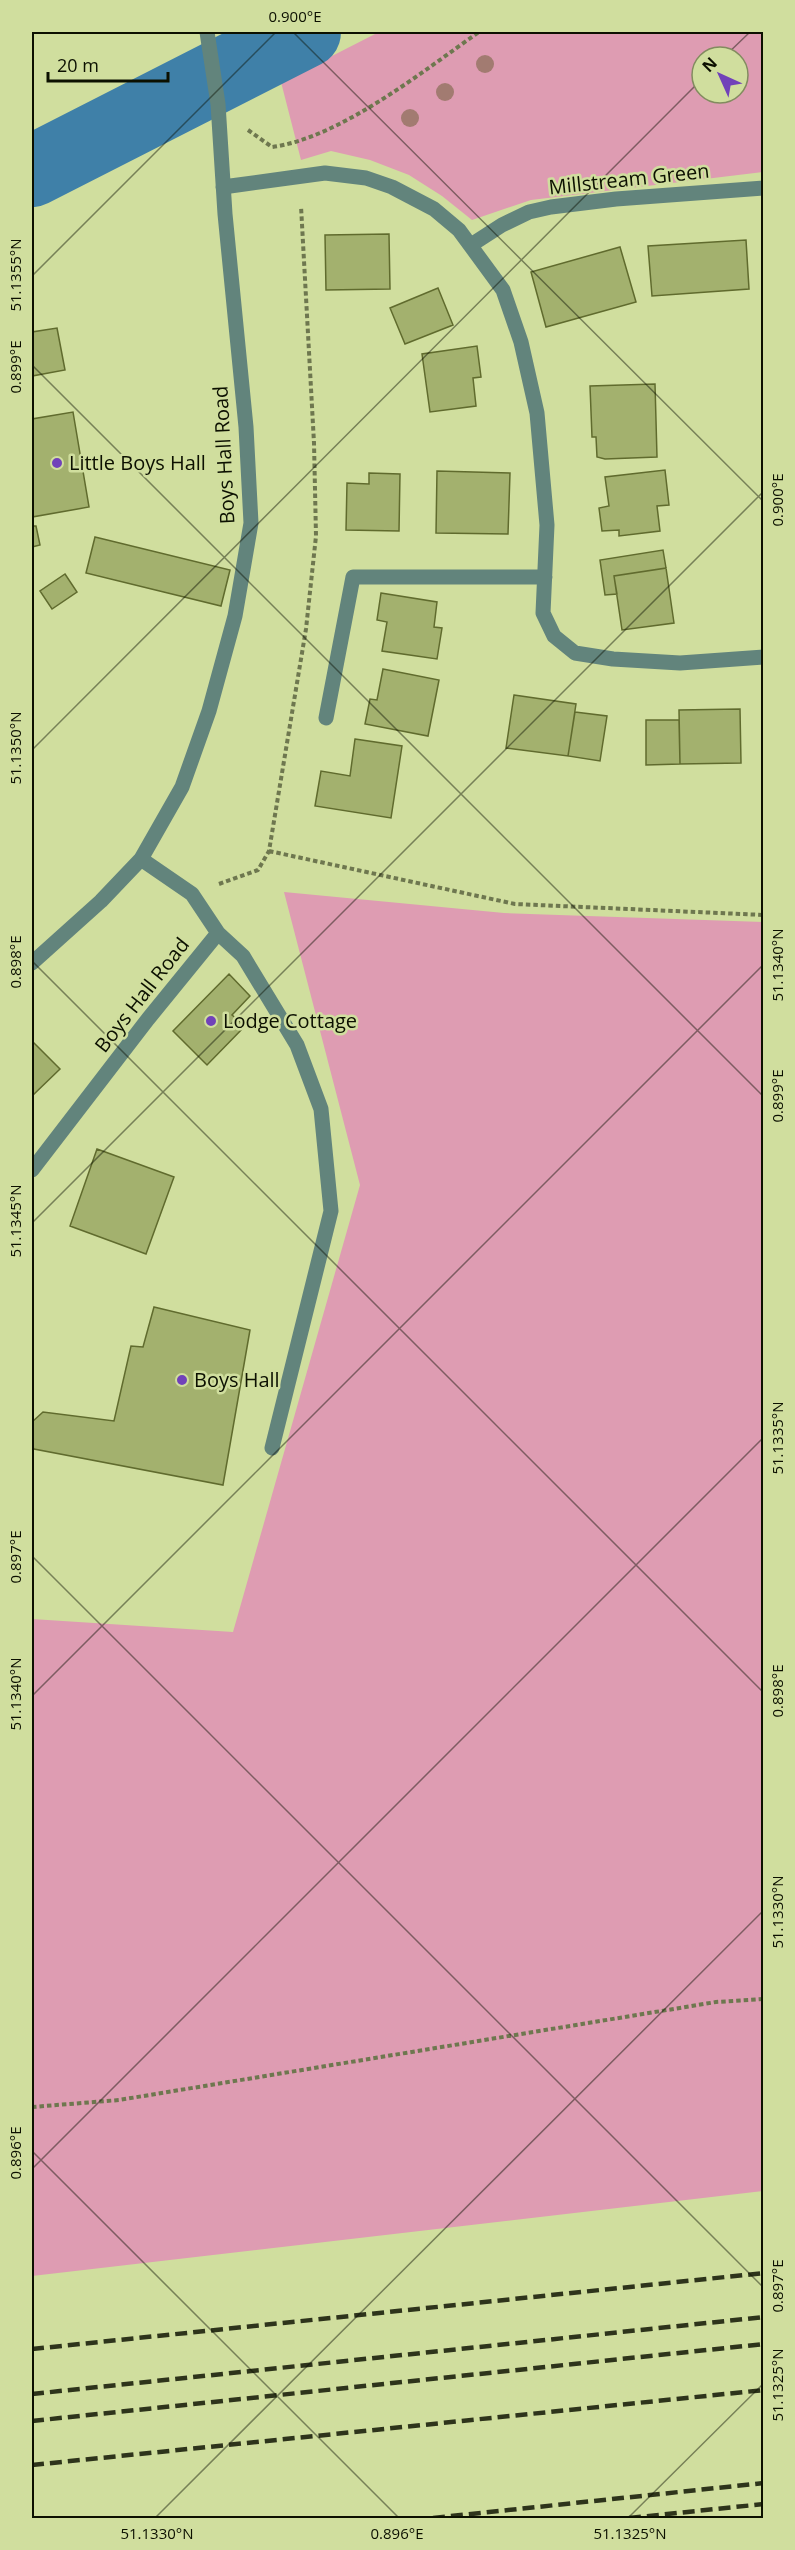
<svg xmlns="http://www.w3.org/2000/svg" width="795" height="2550" font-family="'Open Sans',sans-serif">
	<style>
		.green { fill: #de9cb2; fill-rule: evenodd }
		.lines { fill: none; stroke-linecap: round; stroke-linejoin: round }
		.river { stroke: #3f80a8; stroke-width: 72 }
		.building { fill: #a3b16e; stroke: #606b2e; stroke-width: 1.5 }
		.path { stroke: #6e774f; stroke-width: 4; stroke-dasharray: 4.5 3; stroke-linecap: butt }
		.minor { stroke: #62847c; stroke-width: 15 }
		.rail { stroke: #2e341b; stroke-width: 4.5; stroke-dasharray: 12 6; stroke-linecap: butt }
		.tree { fill: #a27b71 }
		.ticks { fill: none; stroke: #0c1000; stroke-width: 1.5; stroke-opacity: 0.45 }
		.poi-dot { fill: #7142b9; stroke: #d0de9e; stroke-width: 2 }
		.labels { text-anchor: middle; stroke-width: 5; stroke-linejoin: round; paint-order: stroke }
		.street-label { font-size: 20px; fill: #0c1000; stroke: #d0de9e }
		.poi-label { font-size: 20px; fill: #0c1000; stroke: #d0de9e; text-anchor: start }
		.neatline { fill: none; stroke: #0c1000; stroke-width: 2 }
		.ticks-label { font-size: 15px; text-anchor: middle; fill: #0c1000 }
	</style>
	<rect width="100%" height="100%" fill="#d0de9e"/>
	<path class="green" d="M379,32H763V172L531,200L472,220L442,196L409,175L370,160L331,151L301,160L281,82ZM702,57H738V93H702Z
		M284,892L504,913L763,922V2191L32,2276V1619L233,1632L360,1185Z"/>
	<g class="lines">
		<path class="river" d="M32,171L305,32"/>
	</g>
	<path class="building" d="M389,234L390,289L326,290L325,235Z
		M746,240L749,289L652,296L648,246Z
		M620,247L636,302L546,327L531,272Z
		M438,288L453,325L405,344L390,308Z
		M57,328L65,370L32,376V332Z
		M477,346L481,377L473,378L476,406L430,412L422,354Z
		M655,384L657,457L605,459L597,457L596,437H592L590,386Z
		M73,412L89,507L32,517V419Z
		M665,470L669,505L657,506L660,531L619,536V530L602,531L599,508L609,506L605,477Z
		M437,471L510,473L508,534L436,533Z
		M369,473L400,474L399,531L346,530L347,483L369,484Z
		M32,526H36L40,545L32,547Z
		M95,537L230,570L221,606L86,573Z
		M663,550L666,568L614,576L617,594L605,595L600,560Z
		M666,568L674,623L622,630L614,576Z
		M65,574L77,592L52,609L40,591Z
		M381,593L437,602L434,627L442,628L437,659L382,651L387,622L377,620Z
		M383,669L439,680L428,736L365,724L370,699L377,700Z
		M514,695L576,704L568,756L506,748Z
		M740,709L741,763L680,764L679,710Z
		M575,712L607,716L600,761L568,756Z
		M646,720H679L680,764L646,765Z
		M355,739L402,746L391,818L315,806L321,771L350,776Z
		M229,974L250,996L232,1015L245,1026L207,1065L173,1031Z
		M32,1041L60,1069L32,1096Z
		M97,1149L174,1177L146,1254L70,1226Z
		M154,1307L250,1330L223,1485L34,1449L32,1446V1422L43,1412L114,1421L131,1346L143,1347Z"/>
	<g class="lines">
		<path class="path" d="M248,130L272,147C340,138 423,71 479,32
			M269,851L515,904L764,915
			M219,884L258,870L269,851L306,629L316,536L314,443L301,206
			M32,2107L119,2100L716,2002L764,1999"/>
		<path class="minor" d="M223,187L325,173L366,178L392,187L434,209L459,230L503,290L521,342L537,413L547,525L543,613L554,636L575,653L613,659L680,663L764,657
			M471,245L502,225L529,212L551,207L616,199L764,188
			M326,718L353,577H545
			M218,933L243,956L297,1045L321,1109L331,1211L272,1448
			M32,963L101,901L141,859L182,787L209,711L235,616L251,523L246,427L225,214L218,104L207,32
			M32,1170L148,1019L218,933L192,894L141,859"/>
		<path class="rail" d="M32,2349L764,2273
			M32,2394L764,2317
			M32,2421L764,2344
			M32,2465L764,2390
			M433,2518L764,2483
			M629,2518L764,2504"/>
	</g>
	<g class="tree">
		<circle cx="485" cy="64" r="9"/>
		<circle cx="445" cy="92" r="9"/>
		<circle cx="410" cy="118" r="9"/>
	</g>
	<path class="ticks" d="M293,32L764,502M724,57L750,32M32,276L276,32M32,365L764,1097M32,750L702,79M32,961L764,1693M32,1223L764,491M32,1556L764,2288M32,1696L764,964M32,2151L399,2518M32,2169L764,1437M155,2518L764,1910M628,2518L764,2383"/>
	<g class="poi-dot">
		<circle cx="57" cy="463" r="6"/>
		<circle cx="211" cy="1021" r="6"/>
		<circle cx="182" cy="1380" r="6"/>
	</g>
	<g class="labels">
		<g class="street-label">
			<text transform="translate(629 179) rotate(-6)" y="7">Millstream Green</text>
			<text transform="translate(224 455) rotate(-93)" y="7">Boys Hall Road</text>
			<text transform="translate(142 995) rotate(-52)" y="7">Boys Hall Road</text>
		</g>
		<g class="poi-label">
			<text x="69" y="470">Little Boys Hall</text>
			<text x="223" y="1028">Lodge Cottage</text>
			<text x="194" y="1387">Boys Hall</text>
		</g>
	</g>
	<rect width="795" height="2550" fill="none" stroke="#d0de9e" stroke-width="66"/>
	<g transform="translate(720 75) rotate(315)"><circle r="28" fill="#d0de9e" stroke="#828c5f" stroke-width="1.5"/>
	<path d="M0-4.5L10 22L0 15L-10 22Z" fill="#7142b9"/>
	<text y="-9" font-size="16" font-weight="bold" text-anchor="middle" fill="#0c1000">N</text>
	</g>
	<path d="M48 72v9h120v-9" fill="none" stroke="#0c1000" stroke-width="3"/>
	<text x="57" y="72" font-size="18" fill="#0c1000" stroke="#d0de9e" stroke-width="4.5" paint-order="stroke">20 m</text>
	<rect x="33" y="33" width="729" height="2484" class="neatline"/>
	<g class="ticks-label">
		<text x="295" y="22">0.900°E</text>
		<text transform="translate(16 275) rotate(-90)" y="5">51.1355°N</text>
		<text transform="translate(16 367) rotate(-90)" y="5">0.899°E</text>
		<text transform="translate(778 500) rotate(-90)" y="5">0.900°E</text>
		<text transform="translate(16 748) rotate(-90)" y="5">51.1350°N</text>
		<text transform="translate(16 962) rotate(-90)" y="5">0.898°E</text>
		<text transform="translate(778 965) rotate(-90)" y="5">51.1340°N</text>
		<text transform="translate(778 1096) rotate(-90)" y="5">0.899°E</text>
		<text transform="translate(16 1221) rotate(-90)" y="5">51.1345°N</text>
		<text transform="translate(778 1438) rotate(-90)" y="5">51.1335°N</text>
		<text transform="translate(16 1557) rotate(-90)" y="5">0.897°E</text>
		<text transform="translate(778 1691) rotate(-90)" y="5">0.898°E</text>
		<text transform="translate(16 1694) rotate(-90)" y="5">51.1340°N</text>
		<text transform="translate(778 1912) rotate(-90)" y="5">51.1330°N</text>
		<text transform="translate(16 2153) rotate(-90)" y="5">0.896°E</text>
		<text transform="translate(778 2286) rotate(-90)" y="5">0.897°E</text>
		<text transform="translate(778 2385) rotate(-90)" y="5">51.1325°N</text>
		<text x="157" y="2539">51.1330°N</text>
		<text x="397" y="2539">0.896°E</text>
		<text x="630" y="2539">51.1325°N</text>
	</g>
</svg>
